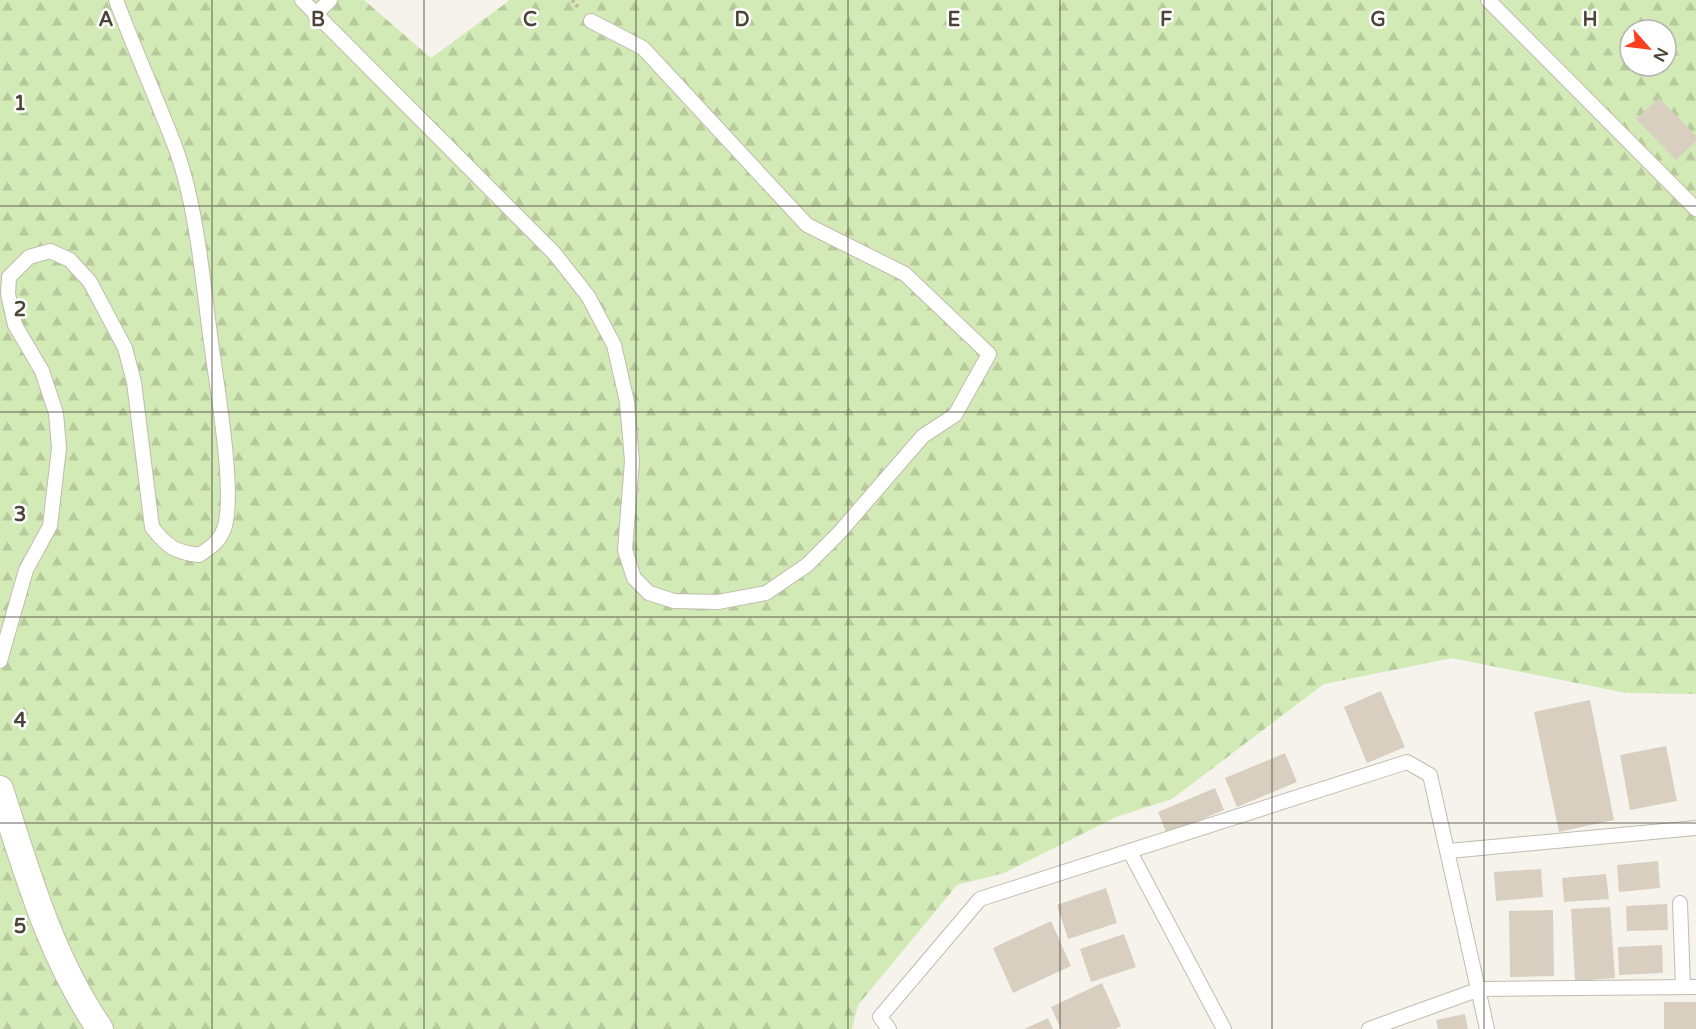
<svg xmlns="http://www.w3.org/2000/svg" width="1696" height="1029" font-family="'Varela Round',sans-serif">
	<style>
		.forest { fill: url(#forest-firs); fill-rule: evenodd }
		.building { fill: #d8cfc1 }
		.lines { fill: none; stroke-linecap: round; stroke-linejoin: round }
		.lane-casing { stroke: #c2bbae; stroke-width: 16 }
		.street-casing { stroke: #c2bbae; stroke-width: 28 }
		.path { stroke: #c4b79f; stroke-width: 4; stroke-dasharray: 3 3; stroke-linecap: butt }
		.lane { stroke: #fff; stroke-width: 14 }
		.street { stroke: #fff; stroke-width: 26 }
		.grid { fill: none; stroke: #4b4439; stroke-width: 1.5; stroke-opacity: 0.55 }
		.grid-label { font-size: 20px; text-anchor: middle; font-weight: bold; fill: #4b4439; stroke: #fff; stroke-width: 5; stroke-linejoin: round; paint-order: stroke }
	</style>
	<defs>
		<pattern id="forest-firs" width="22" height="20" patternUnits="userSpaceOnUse" patternTransform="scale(1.5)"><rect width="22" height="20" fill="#d2eab5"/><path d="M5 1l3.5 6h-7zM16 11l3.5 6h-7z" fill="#b6ca9c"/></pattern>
	</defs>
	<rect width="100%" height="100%" fill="#f6f3ec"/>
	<path class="forest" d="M0,0H364L431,58L510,0H1696V694L1626,693L1452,658L1324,684L1172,799L1116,817L1004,873L957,885L858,1005L852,1029H0ZM1630,30H1666V66H1630Z"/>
	<path class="building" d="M1659,98L1696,136V141L1676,160L1636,119Z
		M1381,691L1405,747L1367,763L1344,707Z
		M1590,700L1614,820L1559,832L1534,712Z
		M1666,746L1677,801L1630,810L1620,755Z
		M1285,753L1297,782L1237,807L1225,778Z
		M1215,788L1224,810L1167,834L1158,812Z
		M1658,861L1660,888L1619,892L1617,865Z
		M1541,869L1543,897L1496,901L1494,872Z
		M1606,874L1609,899L1564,902L1562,878Z
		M1106,888L1117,923L1068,939L1057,905Z
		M1667,904L1668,930L1627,931L1626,906Z
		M1610,907L1615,978L1575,981L1571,909Z
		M1553,910L1554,976L1510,977L1509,911Z
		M1051,921L1071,966L1013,993L993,948Z
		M1124,934L1136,967L1091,982L1080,949Z
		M1662,945L1663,973L1619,975L1618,947Z
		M1102,983L1121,1026L1115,1029H1061L1051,1007Z
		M1664,1002H1696V1029H1664Z
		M1465,1014L1468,1029H1438L1436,1020Z
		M1048,1018L1053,1029H1024Z"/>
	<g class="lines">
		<g class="lane-casing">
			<path id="lane" d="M302,0L554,253L588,296L614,345L627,402L632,461L625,550L634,578L649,593L674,601L718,602L766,593L807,565L839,533L923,436L955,415L989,354L905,274L807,225L643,48L591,21
				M1488,0L1696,209
				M315,15L330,0
				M0,661L26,570L50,526L59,448L56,413L42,371L15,325L8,294L9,277L29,257L50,251L70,260L90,282L125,348L134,382L152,527C167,547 175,552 199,555C210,548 219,542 224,529C236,495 217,388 212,349C203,286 198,212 177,152C158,101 135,51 116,0
				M1449,851L1696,828
				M1130,852L1224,1029
				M1680,903L1683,987
				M889,1029L880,1017L980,899L1407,762L1430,775L1487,1029
				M1369,1029L1480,989L1696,987"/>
		</g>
		<g class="street-casing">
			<path id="street" d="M0,789C27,872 50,956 100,1029"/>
		</g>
		<path class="path" d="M572,0L578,7"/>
		<use href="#lane" class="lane"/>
		<use href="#street" class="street"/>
	</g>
	<path class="grid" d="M212,0V1029M424,0V1029M636,0V1029M848,0V1029M1060,0V1029M1272,0V1029M1484,0V1029M0,206H1696M0,412H1696M0,617H1696M0,823H1696"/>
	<g class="grid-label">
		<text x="106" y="26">A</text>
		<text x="318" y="26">B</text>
		<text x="530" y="26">C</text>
		<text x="742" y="26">D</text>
		<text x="954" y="26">E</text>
		<text x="1166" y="26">F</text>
		<text x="1378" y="26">G</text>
		<text x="1590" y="26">H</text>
		<text x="20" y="110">1</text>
		<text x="20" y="316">2</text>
		<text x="20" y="521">3</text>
		<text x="20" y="727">4</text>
		<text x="20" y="933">5</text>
	</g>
	<g transform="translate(1648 48) rotate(118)"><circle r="28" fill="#ffffff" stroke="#b7b4b0" stroke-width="1.5"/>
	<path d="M0-4.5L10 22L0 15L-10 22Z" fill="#fc3f1d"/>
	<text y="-9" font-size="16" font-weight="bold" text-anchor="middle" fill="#4b4439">N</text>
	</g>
</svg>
